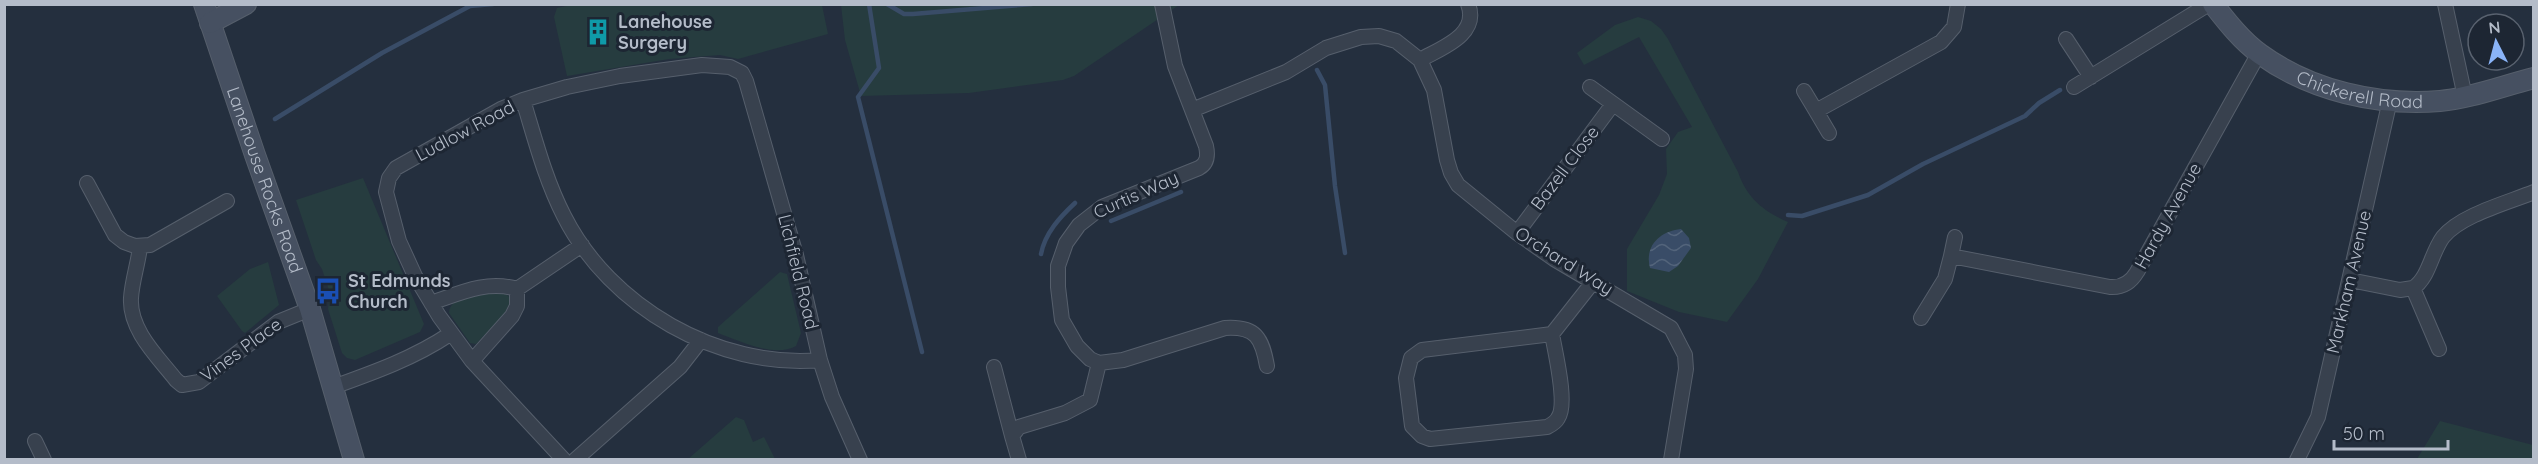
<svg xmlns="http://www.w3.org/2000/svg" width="2538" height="464" font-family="Quicksand,sans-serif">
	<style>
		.green { fill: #263c3f }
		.water { fill: url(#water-waves) }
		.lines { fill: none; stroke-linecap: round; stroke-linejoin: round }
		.stream { stroke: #394c67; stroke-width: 4.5 }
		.street-casing { stroke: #565f6c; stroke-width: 16 }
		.secondary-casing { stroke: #565f6c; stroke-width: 22 }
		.street { stroke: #38414e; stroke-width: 14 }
		.secondary { stroke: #465061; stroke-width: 20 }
		.labels { text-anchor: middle; stroke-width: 6; stroke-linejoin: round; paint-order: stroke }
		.poi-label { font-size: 18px; font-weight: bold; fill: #b4bcc9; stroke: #1d2633; text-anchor: start }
		.street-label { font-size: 18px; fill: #b4bcc9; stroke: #1d2633 }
	</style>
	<defs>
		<pattern id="water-waves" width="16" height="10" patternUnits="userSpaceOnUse" patternTransform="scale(1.5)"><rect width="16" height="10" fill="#394c67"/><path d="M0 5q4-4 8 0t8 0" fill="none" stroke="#53647b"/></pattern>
	</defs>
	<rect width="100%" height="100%" fill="#242f3e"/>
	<path class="green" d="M571,5H822L828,34L738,59L720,55L669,59L567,76L554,17L557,8Z
		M841,5H1179L1074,76L1063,80L969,93L861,96L845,40Z
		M1638,17L1651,21L1661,29L1668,39L1738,172C1747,198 1763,211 1788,222L1758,279L1727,322L1679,312L1627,291V249L1659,195L1667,174L1666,149L1678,132L1692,127L1639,37L1584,65L1577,53L1615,25Z
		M363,178L424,324L420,332L355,360L347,358L342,353L328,309L330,293L322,269L316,260L296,200Z
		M268,262L279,305L245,333L242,331L217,296L250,269Z
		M780,272L787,274L801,333L796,346C774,358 740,341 718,333V327Z
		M502,291L512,299V307L476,344L470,343L449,313C449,294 488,292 502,291Z
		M736,417L744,420L753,442L764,437L775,459H688Z
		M2440,421L2533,445V459H2417Z"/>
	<path class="water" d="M1681,229L1689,238L1691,248L1678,266L1669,272L1650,268C1644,245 1661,231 1681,229Z"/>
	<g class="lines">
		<path class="stream" d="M869,4L879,68L858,97L922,352
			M887,4L904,14H913L1032,4
			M1317,70L1325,85L1335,186L1345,253
			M275,119L382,53L470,6L493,4
			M1788,215L1802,216L1868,195L1923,164L2025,116L2039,103L2060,90
			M1111,221L1181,192
			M1041,254C1045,233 1060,217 1075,203"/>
		<g class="street-casing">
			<path id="street" d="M1162,4L1175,66L1206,146C1208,155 1208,163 1199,168L1102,207L1079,225L1066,243L1058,266V287L1061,312L1062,320L1077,346L1090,359L1099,363L1123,360L1225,328C1256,326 1262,338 1267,366
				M2445,4L2465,97
				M2066,39L2091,77
				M1420,60L1434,90L1447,160L1451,173L1458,185L1517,233L1554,259L1671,328L1685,355L1686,369L1671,460
				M1590,87L1662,139
				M2074,87L2209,4
				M1804,91L1816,111L1941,42L1954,27L1958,4
				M523,100C535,139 545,179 564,216C610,307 718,369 820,360
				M1192,110L1286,72L1326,48L1361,37L1379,36L1396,41L1420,60C1441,48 1480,35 1468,4
				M1816,111L1829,133
				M87,183L115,235L124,242L135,246L150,245L227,201
				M1517,233L1613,104
				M140,247C138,264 132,281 131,298C129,330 158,357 176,380L182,385L199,382L278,322L310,309
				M1951,256L1955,237
				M2350,280L2400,290L2413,288L2439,349
				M2413,288C2429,278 2431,253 2443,237C2461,215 2507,203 2534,192
				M431,303C460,293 487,280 517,289
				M1921,318L1945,279L1951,256L2110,287C2123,288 2131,282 2137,272L2259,53
				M1552,334C1555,352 1568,404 1558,418C1556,422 1551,425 1547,427L1430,439L1422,436L1412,426L1406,378L1411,358L1422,350L1552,334L1593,282
				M472,361L512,316L517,306V289L582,245
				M994,367L1012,436
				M333,387C375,372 414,358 450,334
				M35,441L44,460
				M564,460L472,361L439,316L415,276L399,241L386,192L389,178L396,168L501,109L523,100L567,87L620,76L702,65L730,67L742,73L746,81L796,255L820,360L832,397L860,460
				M575,460L680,367L701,340
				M1019,460L1012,436L1019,427L1065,413L1090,400L1099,363
				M2297,460L2318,417L2390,100"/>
		</g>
		<g class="secondary-casing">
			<g id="secondary">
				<path id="s1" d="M204,4L255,155L310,309L354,460"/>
				<path id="s2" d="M2213,4C2227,22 2242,41 2260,54C2311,91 2378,106 2440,101C2472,98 2502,86 2534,78"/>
				<path d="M210,23L246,4"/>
			</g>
		</g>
		<use href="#street" class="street"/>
		<use href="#secondary" class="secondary"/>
	</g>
	<defs>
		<g id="building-bare" transform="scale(2.07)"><path d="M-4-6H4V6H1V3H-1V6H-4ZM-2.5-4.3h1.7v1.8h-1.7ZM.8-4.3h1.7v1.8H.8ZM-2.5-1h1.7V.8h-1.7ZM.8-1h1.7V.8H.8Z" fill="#0f9aa8" stroke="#1d2633" stroke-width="2.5" paint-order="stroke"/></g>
		<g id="bus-bare" transform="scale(2.07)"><path d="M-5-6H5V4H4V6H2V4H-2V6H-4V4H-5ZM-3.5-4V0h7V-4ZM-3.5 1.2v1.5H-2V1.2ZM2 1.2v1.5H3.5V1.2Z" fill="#1a4fb4" stroke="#1d2633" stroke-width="2.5" paint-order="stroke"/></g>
	</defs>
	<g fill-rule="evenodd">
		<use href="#building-bare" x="598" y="32"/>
		<use href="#bus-bare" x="328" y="291"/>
	</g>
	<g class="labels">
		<g class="poi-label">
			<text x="618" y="28">Lanehouse<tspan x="618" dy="21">Surgery</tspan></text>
			<text x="348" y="287">St Edmunds<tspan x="348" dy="21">Church</tspan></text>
		</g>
		<g class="street-label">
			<text dy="6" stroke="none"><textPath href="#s2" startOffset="177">Chickerell Road</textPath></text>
			<text transform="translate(465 131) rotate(-28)" y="6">Ludlow Road</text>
			<text transform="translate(1565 168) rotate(-53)" y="6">Bazell Close</text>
			<text dy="6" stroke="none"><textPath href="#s1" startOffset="186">Lanehouse Rocks Road</textPath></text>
			<text transform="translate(1136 195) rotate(-24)" y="6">Curtis Way</text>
			<text transform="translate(2168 216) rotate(-61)" y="6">Hardy Avenue</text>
			<text transform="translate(1564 261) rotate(32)" y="6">Orchard Way</text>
			<text transform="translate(798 272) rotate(76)" y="6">Lichfield Road</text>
			<text transform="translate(2349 282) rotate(-77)" y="6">Markham Avenue</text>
			<text transform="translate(241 350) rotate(-36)" y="6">Vines Place</text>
		</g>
	</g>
	<rect width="2538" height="464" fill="none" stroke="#b4bcc9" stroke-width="12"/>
	<g transform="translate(2496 42) rotate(354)"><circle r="28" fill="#1d2633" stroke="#59626f" stroke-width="1.5"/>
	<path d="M0-4.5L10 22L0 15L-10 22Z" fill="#8ab4f8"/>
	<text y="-9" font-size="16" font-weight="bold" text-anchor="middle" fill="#b4bcc9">N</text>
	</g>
	<path d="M2334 440v9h114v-9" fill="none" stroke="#b4bcc9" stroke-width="3"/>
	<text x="2343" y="440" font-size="18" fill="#b4bcc9" stroke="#1d2633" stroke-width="4.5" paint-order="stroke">50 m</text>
</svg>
